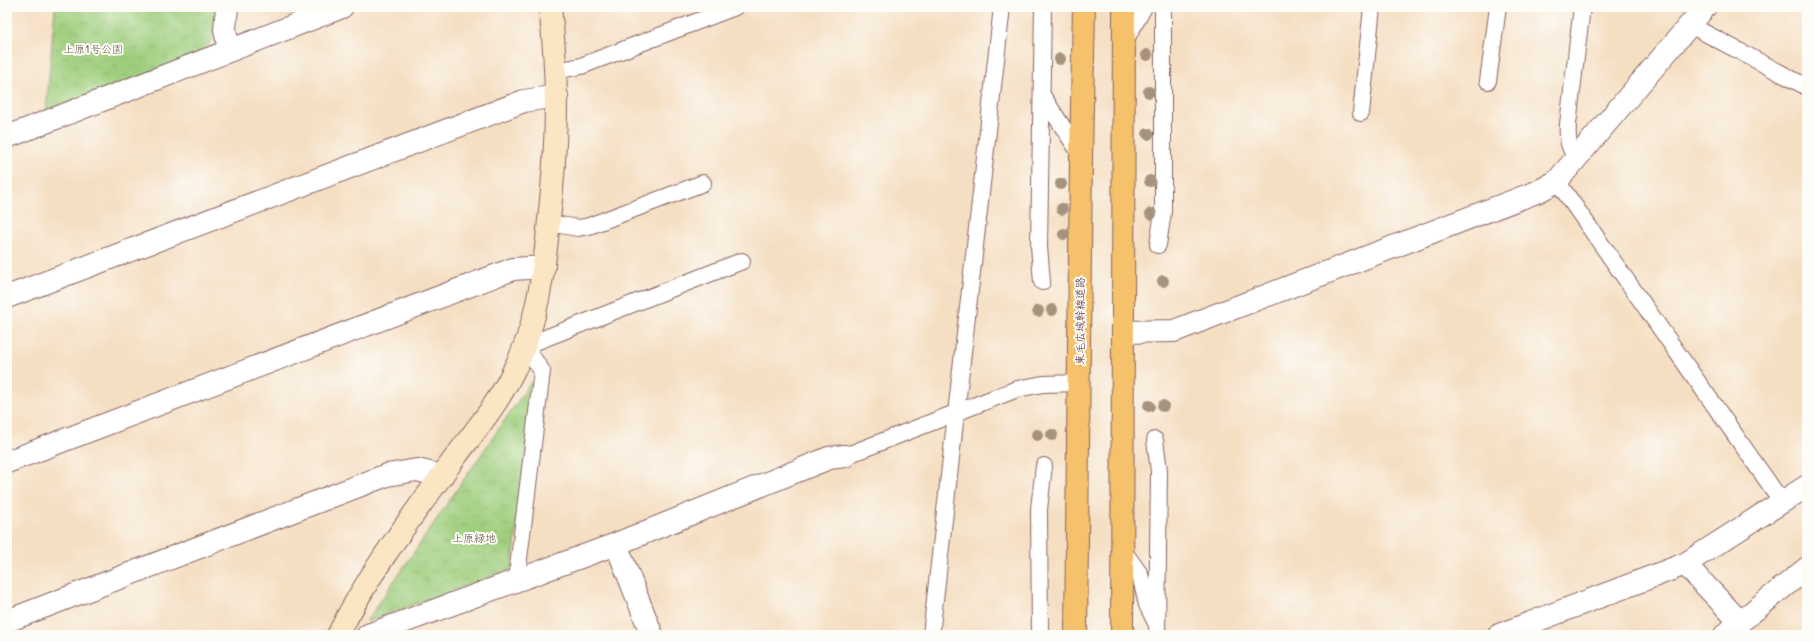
<svg xmlns="http://www.w3.org/2000/svg" width="1814" height="642" font-family="Mali,'Klee One',sans-serif">
	<style>
		.park { fill: url(#park-crowns); stroke: #747654 }
		.lines { fill: none; stroke-linecap: round; stroke-linejoin: round }
		.lane-casing { stroke: #866260; stroke-width: 18 }
		.street-casing { stroke: #866260; stroke-width: 24 }
		.secondary-casing { stroke: #866260; stroke-width: 24 }
		.highway-casing { stroke: #866260; stroke-width: 24 }
		.lane { stroke: #fff; stroke-width: 16 }
		.street { stroke: #fff; stroke-width: 22 }
		.secondary { stroke: #fbe6c4; stroke-width: 22 }
		.highway { stroke: #f5c16b; stroke-width: 22 }
		.tree { fill: #a5937d }
		.labels { text-anchor: middle; stroke-width: 4; stroke-linejoin: round; paint-order: stroke }
		.park-label { font-size: 11px; fill: #645444; stroke: #fdfcf7 }
		.street-label { font-size: 11px; fill: #4a1f2b; stroke: #fdfcf7 }
	</style>
	<defs>
		<pattern id="park-crowns" width="20" height="18" patternUnits="userSpaceOnUse"><rect width="20" height="18" fill="#9fce7d"/><path d="M2 6a3 3 0 1 1 6 0M12 15a3 3 0 1 1 6 0" fill="none" stroke="#8ab06c"/></pattern>
	</defs>
	<rect width="100%" height="100%" fill="#fdfcf7"/>
	<filter id="ink" filterUnits="userSpaceOnUse"><feTurbulence type="fractalNoise" baseFrequency=".025" numOctaves="2"/><feDisplacementMap in="SourceGraphic" scale="8" xChannelSelector="R" yChannelSelector="G"/><feConvolveMatrix kernelMatrix="1 2 1 2 8 2 1 2 1" color-interpolation-filters="sRGB"/></filter>
	<filter id="wash" filterUnits="userSpaceOnUse"><feTurbulence type="fractalNoise" baseFrequency=".012" numOctaves="4" result="noise"/><feDisplacementMap in="SourceGraphic" scale="16" xChannelSelector="R" yChannelSelector="G"/><feGaussianBlur stdDeviation="0.9" result="paint"/><feColorMatrix in="noise" values="0 0 0 0 0 0 0 0 0 0 0 0 0 0 0 0 0 1.4 0 .05"/><feComposite in="paint" operator="in"/></filter>
	<g filter="url(#wash)">
		<rect width="100%" height="100%" fill="#f5dfc3"/>
		<path class="park" d="M55,7H216L213,39L200,54L46,112Z
			M531,382L534,390L512,569L366,622Z"/>
	</g>
	<g filter="url(#ink)">
		<g class="lines">
			<g class="lane-casing">
				<path id="lane" d="M1690,25L1807,87
					M1125,41L1144,7
					M556,71L581,66L735,7
					M1488,81L1498,7
					M1042,95L1081,155
					M1361,113L1372,7
					M1577,158C1568,148 1567,138 1568,124L1582,7
					M1557,181L1782,502
					M549,223L578,228L589,226L703,183
					M1158,245L1163,212V7
					M1042,282L1039,246L1043,7
					M1155,440L1159,471L1157,635
					M845,456L1017,389L1043,384L1080,383
					M1122,549L1140,574L1147,605L1157,625
					M519,579L518,567L542,371L525,346L742,261
					M931,635L1002,7
					M1040,635L1039,509L1044,466"/>
			</g>
			<g class="street-casing">
				<path id="street" d="M227,7L225,29L229,51
					M7,137L342,7
					M7,297L524,101L557,96
					M1124,332L1174,331L1539,191L1557,181L1705,7
					M7,462L513,269L544,267
					M616,544L652,635
					M1685,564L1740,622L1807,568
					M7,621L387,475L417,470L442,476
					M368,635L616,544L829,458L845,456
					M1499,635L1685,564L1807,486
					M1725,635L1740,622"/>
			</g>
			<g class="secondary-casing">
				<path id="secondary" d="M338,635C369,572 413,515 454,459C474,432 497,405 512,374C537,327 544,272 549,220C557,147 559,81 550,7"/>
			</g>
			<g class="highway-casing">
				<path id="highway" d="M1076,635L1081,155L1084,7
					M1122,635L1124,7"/>
			</g>
			<use href="#lane" class="lane"/>
			<use href="#street" class="street"/>
			<use href="#secondary" class="secondary"/>
			<use href="#highway" class="highway"/>
		</g>
		<g class="tree">
			<circle cx="1147" cy="55" r="6"/>
			<circle cx="1060" cy="59" r="6"/>
			<circle cx="1149" cy="92" r="6"/>
			<circle cx="1148" cy="134" r="6"/>
			<circle cx="1150" cy="181" r="6"/>
			<circle cx="1061" cy="184" r="6"/>
			<circle cx="1062" cy="209" r="6"/>
			<circle cx="1151" cy="214" r="6"/>
			<circle cx="1064" cy="234" r="6"/>
			<circle cx="1163" cy="281" r="6"/>
			<circle cx="1052" cy="310" r="6"/>
			<circle cx="1038" cy="311" r="6"/>
			<circle cx="1149" cy="406" r="6"/>
			<circle cx="1163" cy="406" r="6"/>
			<circle cx="1037" cy="435" r="6"/>
			<circle cx="1052" cy="435" r="6"/>
		</g>
	</g>
	<g class="labels">
		<g class="park-label">
			<text x="93" y="53">上原1号公園</text>
			<text x="474" y="542">上原緑地</text>
		</g>
		<g class="street-label">
			<text transform="translate(1080 321) rotate(-90)" y="4">東毛広域幹線道路</text>
		</g>
	</g>
	<rect width="1814" height="642" fill="none" stroke="#fdfcf7" stroke-width="24"/>
</svg>
